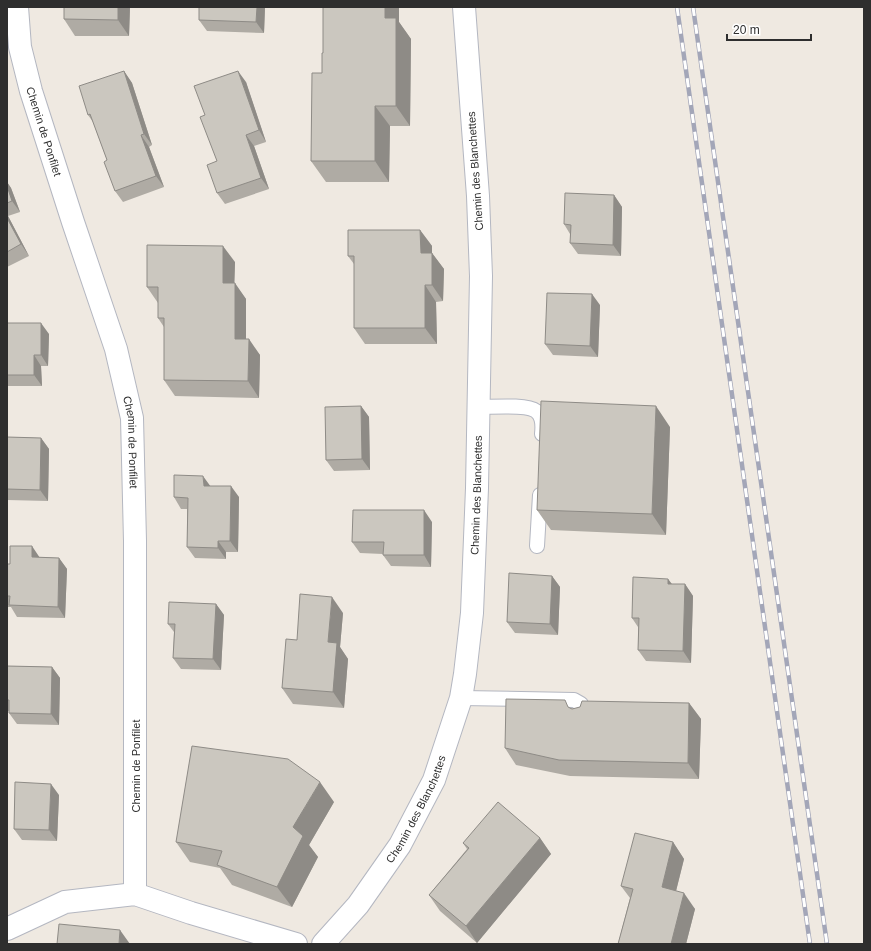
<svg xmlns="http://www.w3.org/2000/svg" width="871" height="951" font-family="Arial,sans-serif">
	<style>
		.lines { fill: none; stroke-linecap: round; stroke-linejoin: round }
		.lane-casing { stroke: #b4b7c1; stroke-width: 16 }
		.street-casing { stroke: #b4b7c1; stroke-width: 24 }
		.lane { stroke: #fff; stroke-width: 14 }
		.street { stroke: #fff; stroke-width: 22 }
		.rail-casing { stroke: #a3a6b8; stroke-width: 4.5 }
		.rail { stroke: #fff; stroke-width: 3; stroke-dasharray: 9; stroke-linecap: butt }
		.wall { fill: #afaba4 }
		.shaded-wall { fill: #8e8b86 }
		.building { fill: #cbc7bf; stroke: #8e8b86 }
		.labels { text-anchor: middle; stroke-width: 3.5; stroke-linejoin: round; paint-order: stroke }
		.street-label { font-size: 11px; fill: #2e2e2e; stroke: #fff }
	</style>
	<rect width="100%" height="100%" fill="#efe9e1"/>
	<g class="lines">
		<g class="lane-casing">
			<path id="lane" d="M480,407C492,407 527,404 536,411C543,416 543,425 542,434
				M537,546L540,495
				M461,698L574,700L581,704L585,717"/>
		</g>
		<g class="street-casing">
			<g id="street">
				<path id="s1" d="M17,7L20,47L31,91L73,222L116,349L132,418L135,541V894"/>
				<path d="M7,929L65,902L135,894L191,913L296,944"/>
				<path id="s2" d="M323,944L358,905L400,845L434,780L461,698L465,674L472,613L477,488L481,276L478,196L464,7"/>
			</g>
		</g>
		<use href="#lane" class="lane"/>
		<use href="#street" class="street"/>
		<g class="rail-casing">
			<path id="rail" d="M677,7L810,944
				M693,7L827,944"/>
		</g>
		<use href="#rail" class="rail"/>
	</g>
	<path class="wall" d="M64,7H130L129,36H75L64,19Z
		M265,7L264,33L207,31L199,20Z
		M399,22L411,39L410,126H390L389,182H326L311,161L322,73L323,53Z
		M124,71L132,83L152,145L149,147L164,187L123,202L115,191L107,160L93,122L88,115Z
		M246,82L266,142L254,146L269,189L225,204L217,193V161L205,115Z
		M7,182L11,188L20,212L8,216L29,256L7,267Z
		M614,195L622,207L621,256L578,254L570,243V234L564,224Z
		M420,230L432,246V253L444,269L443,301L436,302L437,344H365L354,328V264L348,256Z
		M235,262L234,283L246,299V339L260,355L259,398L175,396L164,380V327L158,318V303L147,287Z
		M600,305L598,357L553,355L545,344Z
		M7,323L49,334L48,366H41L42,386H7Z
		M361,406L369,417L370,470L334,471L326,460Z
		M670,427L666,535L551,530L537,510Z
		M7,437L41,438L49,449L48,501L7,500Z
		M211,486L239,497L238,552H226V559L195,558L187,547V509H181L174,497Z
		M432,522L431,567L391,566L383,555V554L360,553L352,542Z
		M40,557L59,558L67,569L65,618L17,617L11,607H7V564H10Z
		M552,576L560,587L558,635L515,633L507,622Z
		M668,579L672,584H685L693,596L691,663L646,661L638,650V627L632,618Z
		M216,604L224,615L221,670L181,669L173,658L174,632L168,624Z
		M343,613L340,647L348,659L344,708L293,704L282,688L297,640Z
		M7,666L52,667L60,678L59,725L17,724L9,713V711H7Z
		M689,703L701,719L699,779L570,776L516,765L505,748L570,708L572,709Z
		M59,795L57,841L22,840L14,829Z
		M334,802L309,845L318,857L292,907L232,885L220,868L190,862L176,842Z
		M540,838L551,854L477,943L440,911L429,895L467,849L463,843Z
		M673,842L684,859L676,891L695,909L686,944H618L630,898L621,886Z"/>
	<path class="shaded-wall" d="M118,7H130L129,36L118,20Z
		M257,7H265L264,33L256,22Z
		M385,7H399V22L411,39L410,126L396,106L385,18Z
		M124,71L132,83L152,145L144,134Z
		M238,71L246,82L266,142L259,130Z
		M375,106L390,126L389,182L375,161Z
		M141,135L149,147L164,187L156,176Z
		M246,135L254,146L269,189L261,178Z
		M7,182L11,188L20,212L12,201L7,188Z
		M614,195L622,207L621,256L613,245Z
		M7,215L8,216L29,256L21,244L7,218Z
		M420,230L432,246V269L421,253Z
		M223,246L235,262L234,299L223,283Z
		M432,253L444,269L443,301L432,285Z
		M235,283L246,299V355L235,339Z
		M425,285L436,302L437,344L425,328Z
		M592,294L600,305L598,357L590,346Z
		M41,323L49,334L48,366L41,355Z
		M249,339L260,355L259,398L248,381Z
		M34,355L41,366L42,386L34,375Z
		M361,406L369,417L370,470L362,459Z
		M656,406L670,427L666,535L652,514Z
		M41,438L49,449L48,501L40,490Z
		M203,476L211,487L204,486Z
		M231,486L239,497L238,552L230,541Z
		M424,510L432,522L431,567L424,555Z
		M218,541L226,552V559L218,548Z
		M32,546L40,558L32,557Z
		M59,558L67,569L65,618L58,607Z
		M552,576L560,587L558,635L550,624Z
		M668,579L676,590L668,584Z
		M685,584L693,596L691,663L683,651Z
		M332,597L343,613L340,647L348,659L344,708L333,692L328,642Z
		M216,604L224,615L221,670L213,659Z
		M52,667L60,678L59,725L51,714Z
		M689,703L701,719L699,779L688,763Z
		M320,782L334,802L309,845L318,857L292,907L277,887L293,827Z
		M51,784L59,795L57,841L49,830Z
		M540,838L551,854L477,943L466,926Z
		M673,842L684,859L673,903L662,887Z
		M684,893L695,909L686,944H671Z
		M120,930L130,944H119Z"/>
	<path class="building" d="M64,7H118V20L64,19Z
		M199,7H257L256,22L199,20Z
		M323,7H385V18H396V106H375V161H311L312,73H322V53H323Z
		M124,71L144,134L141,135L156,176L115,191L104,162L107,160L90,114L88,115L79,86Z
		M238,71L259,130L246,135L261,178L217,193L207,165L217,161L200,117L205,115L194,86Z
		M7,186L12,201L7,203Z
		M565,193L614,195L613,245L570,243L571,225L564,224Z
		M7,218L21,244L7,252Z
		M348,230H420L421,253H432V285H425V328H354V256H348Z
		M147,245L223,246V283H235V339H249L248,381L164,380V318H158V287H147Z
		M547,293L592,294L590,346L545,344Z
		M7,323H41V355H34V375H7Z
		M541,401L656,406L652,514L537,510Z
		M361,406L362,459L326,460L325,407Z
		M7,437L41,438L40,490L7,489Z
		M174,475L203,476L204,486H231L230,541H218V548L187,547L188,498L174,497Z
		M353,510H424V555H383L384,542H352Z
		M10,546H32V557L59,558L58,607L9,605L10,596H7V564H10Z
		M509,573L552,576L550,624L507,622Z
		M633,577L668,579V584H685L683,651L638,650L639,618H632Z
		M300,594L332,597L328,642L337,643L333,692L282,688L286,639L297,640Z
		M169,602L216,604L213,659L173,658L175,624H168Z
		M7,666L52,667L51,714L9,713V700H7Z
		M506,699L565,700L568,707L572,709L580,707L582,701L689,703L688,763L559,760L505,748Z
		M192,746L288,759L320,782L293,827L303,836L277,887L217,865L222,851L176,842Z
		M15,782L51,784L49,830L14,829Z
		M498,802L540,838L466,926L429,895L469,848L463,843Z
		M635,833L673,842L662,887L684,893L671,944H618L633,889L621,886Z
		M59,924L120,930L119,944H57Z"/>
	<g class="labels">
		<g class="street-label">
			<text dy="4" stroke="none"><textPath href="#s1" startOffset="128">Chemin de Ponfilet</textPath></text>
			<text transform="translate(475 171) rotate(-94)" y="4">Chemin des Blanchettes</text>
			<text dy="4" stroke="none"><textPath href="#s1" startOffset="452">Chemin de Ponfilet</textPath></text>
			<text dy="4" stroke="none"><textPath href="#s2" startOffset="489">Chemin des Blanchettes</textPath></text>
			<text transform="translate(136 766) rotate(-90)" y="4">Chemin de Ponfilet</text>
			<text dy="4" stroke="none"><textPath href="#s2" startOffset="165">Chemin des Blanchettes</textPath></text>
		</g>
	</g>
	<rect width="871" height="951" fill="none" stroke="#2e2e2e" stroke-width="16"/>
	<path d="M727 34v6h84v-6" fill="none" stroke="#2e2e2e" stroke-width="2"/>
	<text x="733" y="34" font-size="12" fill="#2e2e2e" stroke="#ffffff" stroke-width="3" paint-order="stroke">20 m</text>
</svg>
